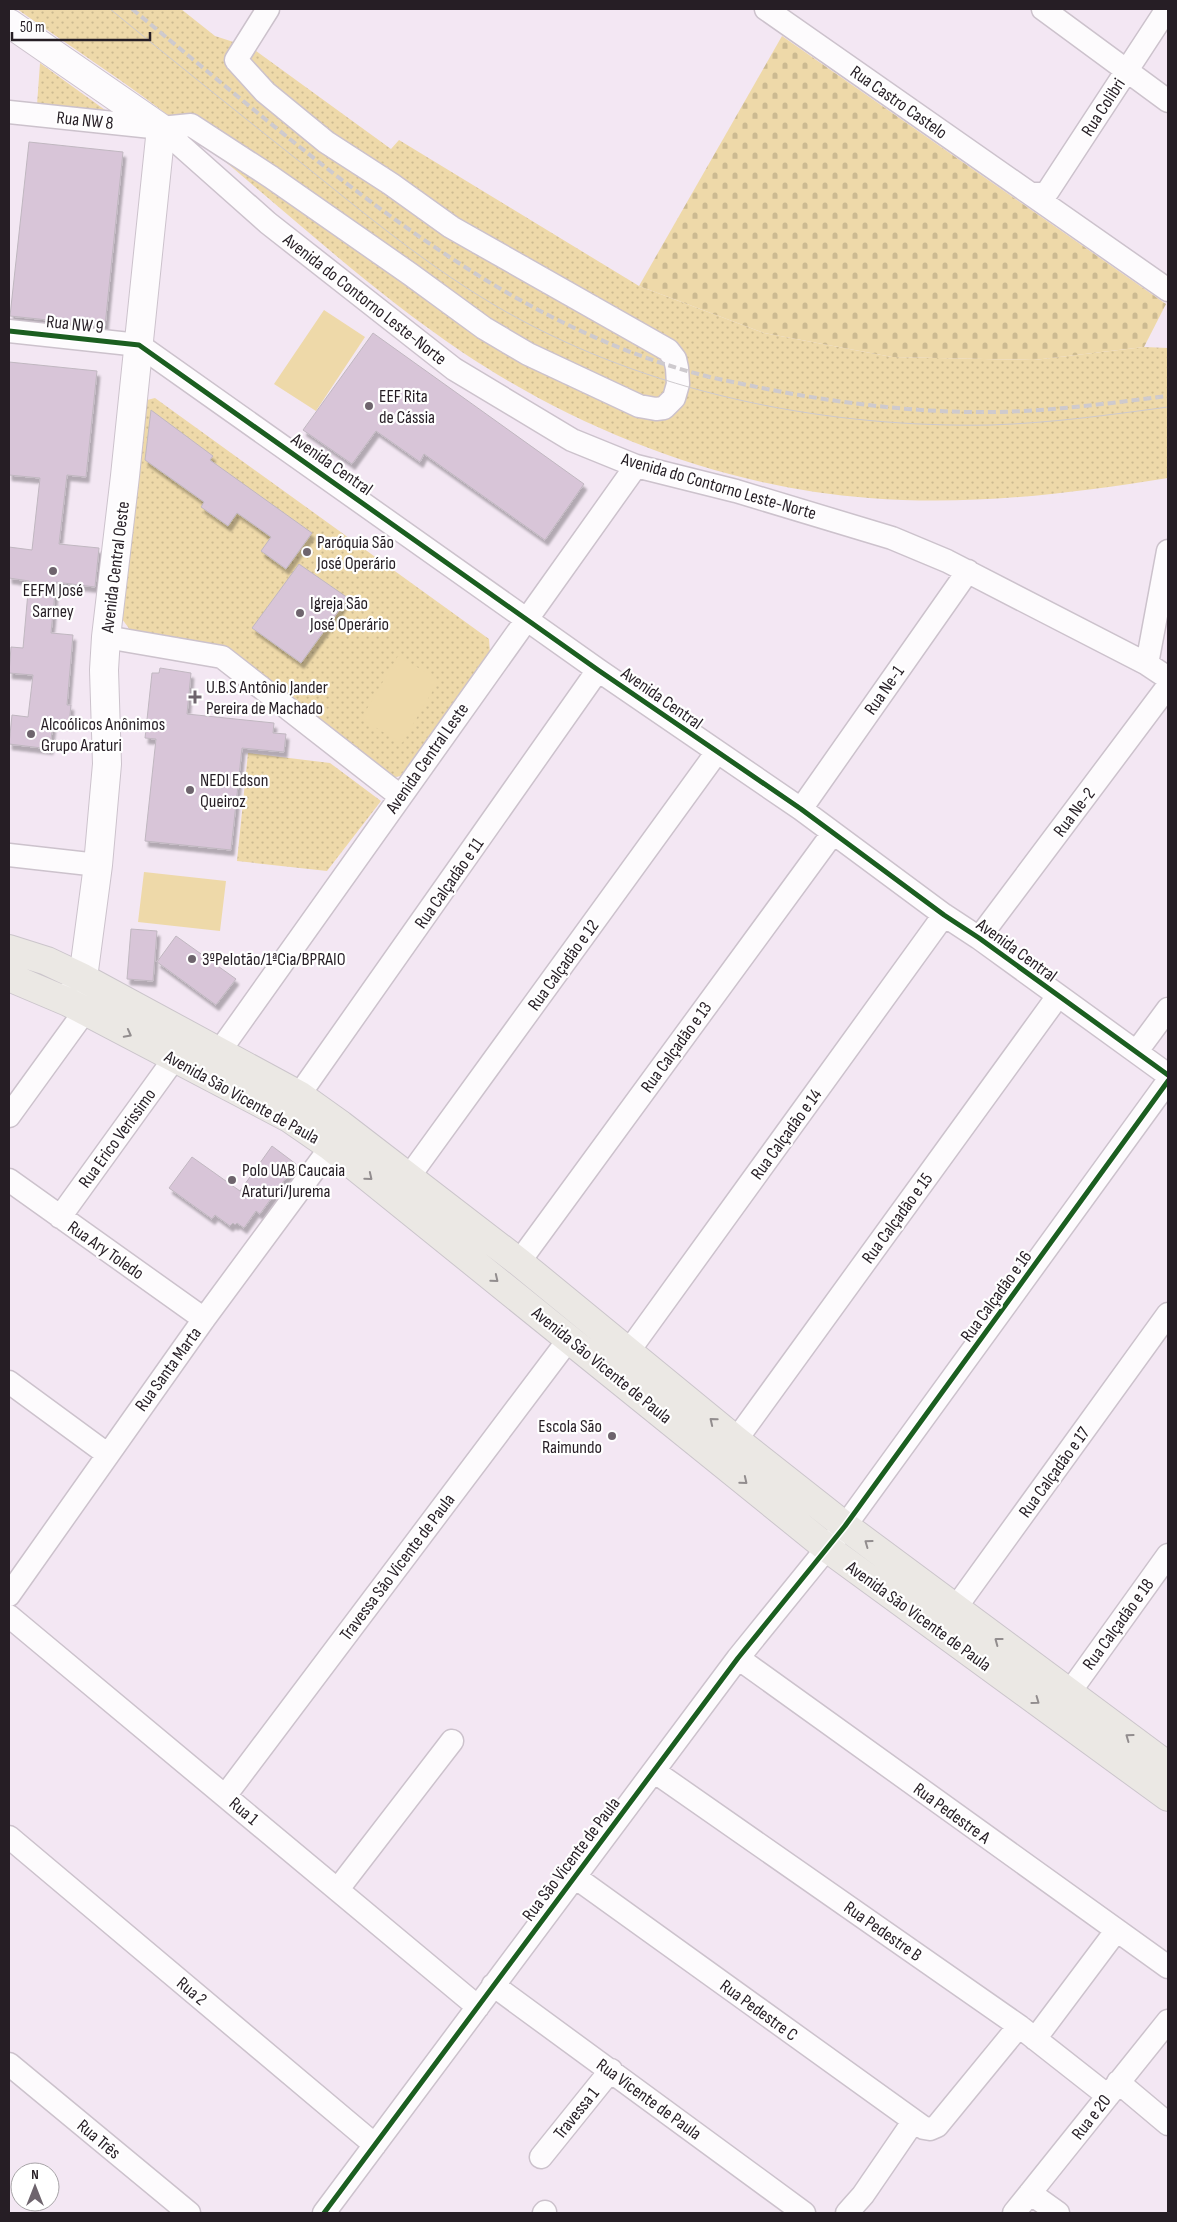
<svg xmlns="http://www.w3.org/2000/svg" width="1177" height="2222" font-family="'Sofia Sans Condensed',sans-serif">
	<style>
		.green { fill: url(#green-dots) }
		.cemetery { fill: url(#cemetery-stones) }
		.pitch { fill: #eed9a9 }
		.building { fill: #d8c5d8; stroke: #c0b7c0; filter: url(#shadow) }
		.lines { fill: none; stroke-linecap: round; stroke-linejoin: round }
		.minor-casing { stroke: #ccc2cc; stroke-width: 25 }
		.tertiary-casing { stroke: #ccc2cc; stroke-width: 30 }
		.primary-casing { stroke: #cbc5cb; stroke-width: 30 }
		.minor { stroke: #fdfbfd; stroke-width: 22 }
		.tertiary { stroke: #fdfbfd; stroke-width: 28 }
		.primary { stroke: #ebe8e4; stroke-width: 28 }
		.tram { stroke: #cecace; stroke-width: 1 }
		.rail { stroke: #cecace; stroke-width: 4; stroke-dasharray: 8 4; stroke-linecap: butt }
		.cycleway-casing { stroke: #fff; stroke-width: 8 }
		.cycleway { stroke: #1b5e20; stroke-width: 5 }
		.oneway { stroke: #928d8e }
		.poi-dot { fill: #6e646d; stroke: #fff; stroke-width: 2 }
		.labels { text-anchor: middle; stroke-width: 4.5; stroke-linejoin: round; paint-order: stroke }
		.street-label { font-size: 18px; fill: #261e25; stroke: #fff }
		.poi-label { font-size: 18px; fill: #261e25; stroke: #fff; text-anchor: start }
	</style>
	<defs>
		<pattern id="green-dots" width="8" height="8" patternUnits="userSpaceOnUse" patternTransform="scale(1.25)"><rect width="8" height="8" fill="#eed9a9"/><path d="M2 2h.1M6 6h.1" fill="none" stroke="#ccba91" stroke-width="1.8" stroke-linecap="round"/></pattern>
		<pattern id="cemetery-stones" width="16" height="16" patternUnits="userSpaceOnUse" patternTransform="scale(1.25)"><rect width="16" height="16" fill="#eed9a9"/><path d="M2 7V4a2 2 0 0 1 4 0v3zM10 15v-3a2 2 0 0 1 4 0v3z" fill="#ccba91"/></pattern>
		<filter id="shadow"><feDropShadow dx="3" dy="5.5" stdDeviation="1" flood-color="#0004"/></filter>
	</defs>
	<rect width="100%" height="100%" fill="#f3e7f3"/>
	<path class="green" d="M17,9H181L215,36L252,48L391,149L399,140L639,286L764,333L892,357L1034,360L1144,347L1168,348V478C1067,494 972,506 869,498C724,487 582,432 462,352C363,285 275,201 182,126C129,84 72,48 17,9Z
		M40,63L112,115L37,105Z
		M155,398L489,639L490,654L406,775L390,778L222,646L131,631L122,619L143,401Z
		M248,753L330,763L381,801L327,871L237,861Z"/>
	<path class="cemetery" d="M782,36L1166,304L1144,347L1034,360L892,357L764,333L639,286Z"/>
	<path class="pitch" d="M324,310L365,337L316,411L274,384Z
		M398,656L439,680L402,743L361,719Z
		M144,872L226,881L220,931L138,922Z"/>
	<path class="building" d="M29,142L123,152L105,326L10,316Z
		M373,333L584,484L545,540L424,454L420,462L376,431L352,464L303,430Z
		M9,362L97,371L86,477L67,475L59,544L99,548L95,587L56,582L51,633L73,635L67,705H71L69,724L53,722L50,749L9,744L12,715L28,717L33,675L9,673L11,647L23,648L29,581L9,578V547L32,550L40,478L9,475Z
		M151,410L213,456L210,460L312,533L286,569L261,551L271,537L237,513L228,526L201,507L204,502L145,460Z
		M299,564L348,598L301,663L252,628Z
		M160,668L191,673L187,714L274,723L273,733L286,734L284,752L242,748L231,850L145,841L156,739L145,738L152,673H159Z
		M131,929L157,931L153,981L127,979Z
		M176,936L236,979L216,1005L157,962Z
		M272,1146L296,1164L260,1214L256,1211L244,1228L237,1223L235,1225L233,1223L230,1226L215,1215L212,1219L169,1188L192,1157L240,1191Z"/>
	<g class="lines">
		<g class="minor-casing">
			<path id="minor" d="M766,9L1168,290
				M1043,9L1168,101
				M9,112L161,128L191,125L271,177L410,274L484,328L528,354L639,406L656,409L664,408L674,398L678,384L677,368L675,359L668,350L451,227L391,184L326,142L265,92L236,60L268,9
				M161,128L268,223L454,369L572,440L636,466L736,491L892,538L947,561L1147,664L1168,678
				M1033,194H1043L1048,191L1167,9
				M9,331L139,345L598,670L801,809L944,915L979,938L1168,1075
				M106,637L222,657L400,796
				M1147,664L1168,551
				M801,809L968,571
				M9,855L98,865
				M979,938L1168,686
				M1137,1051L1168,1009
				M219,1052L636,466
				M299,1095L598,670
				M9,1116L85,1011
				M408,1178L717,752
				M9,1180L204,1319
				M60,1217L174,1059
				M519,1262L833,833
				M628,1352L944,915
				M9,1382L107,1454
				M736,1440L1058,996
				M9,1595L204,1319L331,1147
				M9,1616L478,2007
				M946,1621L1168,1314
				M738,1658L1168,1967
				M1069,1693L1168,1555
				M655,1772L1019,2026L1108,2096
				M225,1796L569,1339
				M9,1837L375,2145
				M575,1877L924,2128L930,2129L937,2126L1019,2026
				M338,1889L452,1741
				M493,1985L804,2213
				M1035,2039L1116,1931
				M9,2064L189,2213
				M1118,2082L1168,2124
				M541,2157L611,2070
				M1030,2193L1058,2213
				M324,2213L738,1658L845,1526L1168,1081
				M544,2213L545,2212
				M847,2213L863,2195L913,2122
				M1014,2213L1168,2021"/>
		</g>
		<g class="tertiary-casing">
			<path id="tertiary" d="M9,23L161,128L125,476L106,637L104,670L107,764L98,865L83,978L70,998"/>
		</g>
		<g class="primary-casing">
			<path id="primary" d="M9,949L47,961L83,978L299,1095L341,1125L519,1262L736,1440L845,1526L1168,1766
				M9,977L68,1002L289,1118L331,1147L827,1548L1168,1797"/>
		</g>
		<use href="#minor" class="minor"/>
		<use href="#tertiary" class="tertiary"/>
		<use href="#primary" class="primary"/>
		<path class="tram" d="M110,9C176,63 242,116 309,169C376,223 444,279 521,320C663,396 831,428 991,425C1051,423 1109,415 1168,407"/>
		<path class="rail" d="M132,9C243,100 353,197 476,274C548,319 630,358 714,378C742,384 771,390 799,395C864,406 929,413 995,412C1053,411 1111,403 1168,396"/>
		<g class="cycleway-casing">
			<path id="cycleway" d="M9,331L139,345L598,670L801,809L944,915L979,938L1168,1075
				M324,2213L738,1658L845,1526L1168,1081"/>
		</g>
		<use href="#cycleway" class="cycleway"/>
	</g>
	<defs><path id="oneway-chevron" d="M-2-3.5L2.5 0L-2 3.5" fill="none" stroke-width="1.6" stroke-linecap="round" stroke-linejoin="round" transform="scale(1.25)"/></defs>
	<g class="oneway">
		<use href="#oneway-chevron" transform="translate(128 1034) rotate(28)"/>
		<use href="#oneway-chevron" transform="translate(369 1177) rotate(39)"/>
		<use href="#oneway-chevron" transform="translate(495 1279) rotate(39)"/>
		<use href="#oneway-chevron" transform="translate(713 1421) rotate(-141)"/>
		<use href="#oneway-chevron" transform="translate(744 1481) rotate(39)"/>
		<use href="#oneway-chevron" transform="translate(868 1543) rotate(-144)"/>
		<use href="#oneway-chevron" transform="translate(998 1641) rotate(-143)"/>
		<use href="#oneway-chevron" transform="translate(1036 1701) rotate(36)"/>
		<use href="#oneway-chevron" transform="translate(1129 1737) rotate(-144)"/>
	</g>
	<g class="poi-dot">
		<circle cx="369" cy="406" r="5"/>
		<circle cx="307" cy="552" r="5"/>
		<circle cx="53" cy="571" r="5"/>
		<circle cx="300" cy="613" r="5"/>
		<path d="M192.5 689.5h5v5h5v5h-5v5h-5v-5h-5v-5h5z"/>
		<circle cx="31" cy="734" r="5"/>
		<circle cx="190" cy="790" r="5"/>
		<circle cx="192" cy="959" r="5"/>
		<circle cx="232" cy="1180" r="5"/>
		<circle cx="612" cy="1436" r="5"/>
	</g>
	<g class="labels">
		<g class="street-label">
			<text transform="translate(899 102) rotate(35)" y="6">Rua Castro Castelo</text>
			<text transform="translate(1103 107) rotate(-57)" y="6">Rua Colibri</text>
			<text transform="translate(85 120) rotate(6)" y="6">Rua NW 8</text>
			<text transform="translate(365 299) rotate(38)" y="6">Avenida do Contorno Leste-Norte</text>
			<text transform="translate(75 324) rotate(6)" y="6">Rua NW 9</text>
			<text transform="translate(332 464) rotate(35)" y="6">Avenida Central</text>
			<text transform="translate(719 486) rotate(16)" y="6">Avenida do Contorno Leste-Norte</text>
			<text transform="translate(115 567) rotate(-83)" y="6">Avenida Central Oeste</text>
			<text transform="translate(884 690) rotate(-55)" y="6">Rua Ne-1</text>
			<text transform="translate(662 698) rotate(35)" y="6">Avenida Central</text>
			<text transform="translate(427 758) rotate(-55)" y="6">Avenida Central Leste</text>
			<text transform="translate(1074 812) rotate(-53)" y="6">Rua Ne-2</text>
			<text transform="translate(449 883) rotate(-55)" y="6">Rua Calçadão e 11</text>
			<text transform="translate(1017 950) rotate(36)" y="6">Avenida Central</text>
			<text transform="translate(563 965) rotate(-54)" y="6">Rua Calçadão e 12</text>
			<text transform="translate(676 1047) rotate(-54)" y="6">Rua Calçadão e 13</text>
			<text transform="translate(242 1097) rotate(29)" y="6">Avenida São Vicente de Paula</text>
			<text transform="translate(786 1134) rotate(-54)" y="6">Rua Calçadão e 14</text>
			<text transform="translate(117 1138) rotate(-54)" y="6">Rua Erico Verissimo</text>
			<text transform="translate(897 1218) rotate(-54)" y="6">Rua Calçadão e 15</text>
			<text transform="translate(106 1250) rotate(35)" y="6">Rua Ary Toledo</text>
			<text transform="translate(996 1296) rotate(-54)" y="6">Rua Calçadão e 16</text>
			<text transform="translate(602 1365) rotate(39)" y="6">Avenida São Vicente de Paula</text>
			<text transform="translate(168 1369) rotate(-54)" y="6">Rua Santa Marta</text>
			<text transform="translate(1054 1472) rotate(-54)" y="6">Rua Calçadão e 17</text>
			<text transform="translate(397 1567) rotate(-53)" y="6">Travessa São Vicente de Paula</text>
			<text transform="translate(919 1616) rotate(36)" y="6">Avenida São Vicente de Paula</text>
			<text transform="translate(1118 1624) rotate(-54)" y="6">Rua Calçadão e 18</text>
			<text transform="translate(244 1811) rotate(40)" y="6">Rua 1</text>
			<text transform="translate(952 1813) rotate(36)" y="6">Rua Pedestre A</text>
			<text transform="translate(571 1859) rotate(-53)" y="6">Rua São Vicente de Paula</text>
			<text transform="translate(883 1931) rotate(35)" y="6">Rua Pedestre B</text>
			<text transform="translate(192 1991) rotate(40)" y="6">Rua 2</text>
			<text transform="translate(759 2010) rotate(36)" y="6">Rua Pedestre C</text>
			<text transform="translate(649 2099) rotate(36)" y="6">Rua Vicente de Paula</text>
			<text transform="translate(576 2113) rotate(-51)" y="6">Travessa 1</text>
			<text transform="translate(1091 2117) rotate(-52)" y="6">Rua e 20</text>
			<text transform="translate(99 2139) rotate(40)" y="6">Rua Três</text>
		</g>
		<g class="poi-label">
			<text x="379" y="402">EEF Rita<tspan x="379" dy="21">de Cássia</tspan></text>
			<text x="317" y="548">Paróquia São<tspan x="317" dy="21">José Operário</tspan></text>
			<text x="53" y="596" text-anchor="middle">EEFM José<tspan x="53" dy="21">Sarney</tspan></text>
			<text x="310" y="609">Igreja São<tspan x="310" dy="21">José Operário</tspan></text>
			<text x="206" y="693">U.B.S Antônio Jander<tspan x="206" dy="21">Pereira de Machado</tspan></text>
			<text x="41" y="730">Alcoólicos Anônimos<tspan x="41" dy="21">Grupo Araturi</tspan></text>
			<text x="200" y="786">NEDI Edson<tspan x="200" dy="21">Queiroz</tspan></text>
			<text x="202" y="965">3ºPelotão/1ªCia/BPRAIO</text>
			<text x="242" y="1176">Polo UAB Caucaia<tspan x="242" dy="21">Araturi/Jurema</tspan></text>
			<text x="602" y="1432" text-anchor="end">Escola São<tspan x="602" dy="21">Raimundo</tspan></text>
		</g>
	</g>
	<rect width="1177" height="2222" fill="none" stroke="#261e25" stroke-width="20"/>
	<g transform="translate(35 2187)"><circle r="24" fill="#ffffff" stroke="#a8a5a8"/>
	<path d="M0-4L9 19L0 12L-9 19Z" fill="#6e646d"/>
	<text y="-8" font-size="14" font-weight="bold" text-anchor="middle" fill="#261e25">N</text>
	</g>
	<path d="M12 32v8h138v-8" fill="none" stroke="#261e25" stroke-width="2.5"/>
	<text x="20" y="32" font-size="15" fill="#261e25" stroke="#ffffff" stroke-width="4" paint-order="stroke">50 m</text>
</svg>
